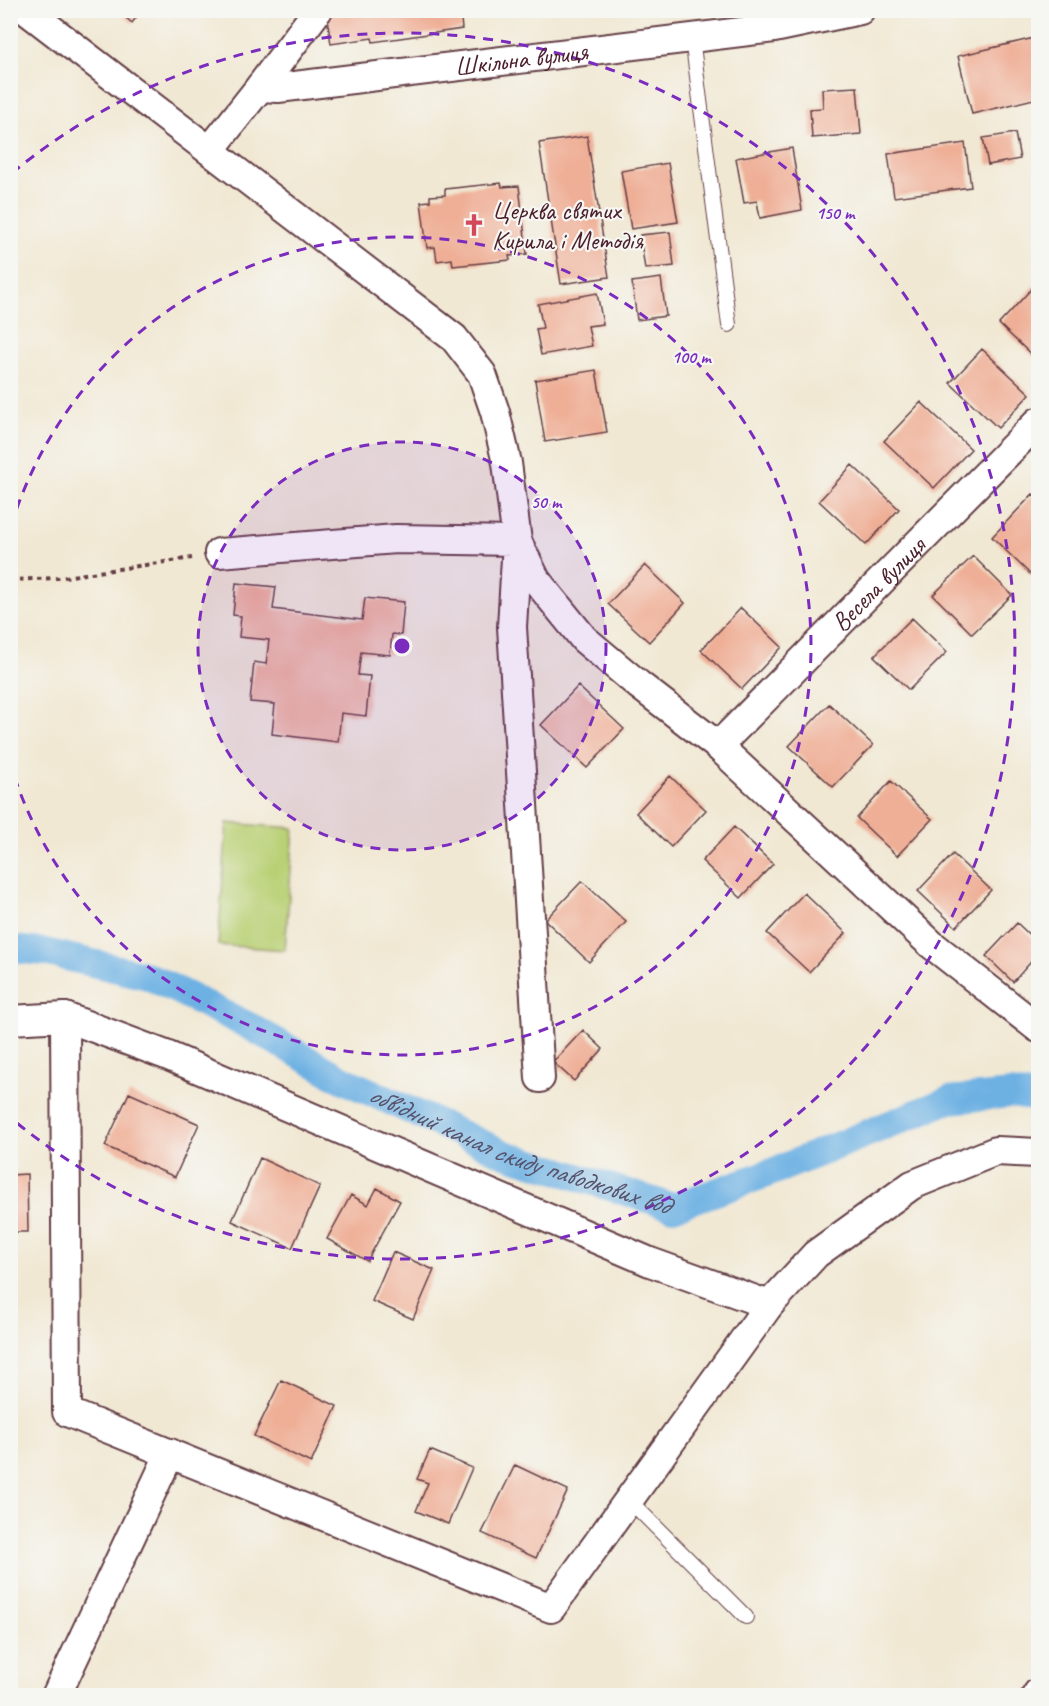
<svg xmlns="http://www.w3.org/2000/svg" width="1049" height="1706" font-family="Caveat,sans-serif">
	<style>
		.green { fill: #b9d074; stroke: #827850; stroke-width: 1.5 }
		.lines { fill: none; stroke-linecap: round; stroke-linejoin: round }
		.canal { stroke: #6db1e3; stroke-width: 28 }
		.building { fill: #efaf96 }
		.lane-casing { stroke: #633d44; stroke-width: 16 }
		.street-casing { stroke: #633d44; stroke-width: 32 }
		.path { stroke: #633d44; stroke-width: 4; stroke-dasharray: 4.5 4.5; stroke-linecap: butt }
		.lane { stroke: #fff; stroke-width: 14 }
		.street { stroke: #fff; stroke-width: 28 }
		.ring { fill: none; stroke: #7b2cbf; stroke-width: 3; stroke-dasharray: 10 8 }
		.labels { text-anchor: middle; stroke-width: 4.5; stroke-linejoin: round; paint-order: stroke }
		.street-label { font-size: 26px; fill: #4a1f2b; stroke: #f6f6f2 }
		.poi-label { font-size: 26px; fill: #4a1f2b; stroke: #f6f6f2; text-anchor: start }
		.water-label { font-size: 27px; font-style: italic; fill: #56526b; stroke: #f6f6f2 }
		.centre { fill: #7b2cbf; stroke: #f6f6f2; stroke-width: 3 }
		.ring-label { font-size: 18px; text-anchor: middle; font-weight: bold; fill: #7b2cbf; stroke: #f6f6f2; stroke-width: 4.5; stroke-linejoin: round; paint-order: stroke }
	</style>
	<rect width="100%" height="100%" fill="#f6f6f2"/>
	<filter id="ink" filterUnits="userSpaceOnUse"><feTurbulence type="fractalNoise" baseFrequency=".0167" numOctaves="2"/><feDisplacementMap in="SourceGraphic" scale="12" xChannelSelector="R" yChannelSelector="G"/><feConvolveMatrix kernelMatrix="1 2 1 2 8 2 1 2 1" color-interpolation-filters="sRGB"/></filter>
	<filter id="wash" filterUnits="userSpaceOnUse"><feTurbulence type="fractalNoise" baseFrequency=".008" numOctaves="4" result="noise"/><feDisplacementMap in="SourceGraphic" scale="24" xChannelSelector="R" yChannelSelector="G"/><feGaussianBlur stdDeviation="1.35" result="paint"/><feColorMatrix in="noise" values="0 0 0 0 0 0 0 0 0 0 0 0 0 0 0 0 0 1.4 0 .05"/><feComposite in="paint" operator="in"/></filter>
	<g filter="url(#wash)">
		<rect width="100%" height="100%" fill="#f1e8d3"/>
		<path class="green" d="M227,823L294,828L285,950L218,945Z"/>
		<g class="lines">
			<path class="canal" id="s1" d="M10,949L45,952L148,976L249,1026L342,1079L505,1154L673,1207L772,1172L949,1100L1011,1094L1038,1098"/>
		</g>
		<g id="blocks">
			<path class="building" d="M117,10H142L132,23Z
				M326,10H460L462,29L373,42L372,38L331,44Z
				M1034,38L1038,57V98L972,114L958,56Z
				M857,87L861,134L812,138L810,109L823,108L822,89Z
				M1015,133L1020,159L988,165L983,138Z
				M587,136L609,277L561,284L539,143Z
				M965,143L971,187L894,197L888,154Z
				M792,148L802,210L760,218L757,201L744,203L736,158Z
				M668,163L678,222L631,229L621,171Z
				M501,183L502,187L519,186L527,254L509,256L510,260L453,266L452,259L437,261L435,247L427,248L421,202L430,201V196L445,195V189Z
				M670,232L674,266L645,269L640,235Z
				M661,278L666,316L637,320L632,282Z
				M1034,286L1038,290V361L999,324Z
				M597,293L603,324L588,326L592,346L541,355L536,329L543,328L538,304Z
				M982,349L1030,394L998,428L950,383Z
				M596,370L607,432L545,442L535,380Z
				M921,402L971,449L934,488L884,441Z
				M852,465L899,509L866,545L819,501Z
				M1033,494L1038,500V570L1032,576L992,537Z
				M973,556L1012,595L972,634L933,595Z
				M645,565L685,603L649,642L608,604Z
				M236,583L276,587L273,609L362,620L365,598L404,602L401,635L392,634L390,655L361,652L358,675L370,676L366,716L341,713L338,742L272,734L275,704L250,702L254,662L266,664L269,640L239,637L241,616L233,615Z
				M741,608L782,647L742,689L701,650Z
				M912,618L947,652L909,690L874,656Z
				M578,686L624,729L587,768L541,725Z
				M829,704L873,745L833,787L789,746Z
				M670,776L706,810L671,847L636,813Z
				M891,781L932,819L897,856L857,818Z
				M734,827L773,864L741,898L702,861Z
				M953,854L991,890L956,927L918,891Z
				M582,881L626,922L589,962L545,920Z
				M804,893L846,933L809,972L767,933Z
				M1017,923L1038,943V954L1013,982L986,956Z
				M583,1030L603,1049L574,1081L553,1062Z
				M129,1093L199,1124L175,1177L105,1146Z
				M260,1158L320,1186L292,1248L232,1221Z
				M27,1174L28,1232H10V1175Z
				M377,1188L400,1201L367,1261L327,1239L351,1195L368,1205Z
				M393,1252L434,1270L413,1319L372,1301Z
				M281,1380L337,1406L311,1463L254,1436Z
				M430,1450L472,1468L448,1524L416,1511L428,1483L417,1479Z
				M515,1465L568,1490L536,1558L482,1533Z"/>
		</g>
	</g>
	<g filter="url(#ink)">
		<use href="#blocks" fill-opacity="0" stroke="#633d44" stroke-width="1.5"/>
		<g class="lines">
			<g class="lane-casing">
				<path id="lane" d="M692,38L729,325
					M629,1500L746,1617"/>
			</g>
			<g class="street-casing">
				<g id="street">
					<path d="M26,10L454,338L482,374L495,412L507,463L517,541L536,580L584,639L639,685L718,746L931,944L1038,1028"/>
					<path d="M260,87L318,10"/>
					<path id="s2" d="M211,149L260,87L278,88L774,28L860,10"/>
					<path d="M219,553L396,539L517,541L512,627L540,1078"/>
					<path id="s3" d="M718,746L1038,422"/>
					<path d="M65,1017L67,1412L551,1608L769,1305L816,1254L912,1185L996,1151L1038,1153"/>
					<path d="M10,1020L65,1017L166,1055L650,1262L769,1305"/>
					<path d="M56,1696L170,1453"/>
					<path d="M1036,1696L1038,1693"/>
				</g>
			</g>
			<path class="path" d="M10,580L58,578L192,558"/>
			<use href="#lane" class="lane"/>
			<use href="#street" class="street"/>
		</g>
	</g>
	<circle cx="402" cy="646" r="204" fill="#7b2cbf" fill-opacity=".12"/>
	<g class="ring">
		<circle cx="402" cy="646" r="204"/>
		<path d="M11 526A409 409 0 1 1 11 766"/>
		<path d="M12 173A613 613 0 1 1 12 1119"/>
	</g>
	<defs>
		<g id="church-bare" transform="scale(1.8)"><path d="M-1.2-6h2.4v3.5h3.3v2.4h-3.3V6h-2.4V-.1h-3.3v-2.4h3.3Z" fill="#d1495b" stroke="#f6f6f2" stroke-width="2.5" paint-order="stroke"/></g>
	</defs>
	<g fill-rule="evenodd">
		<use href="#church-bare" x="474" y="225"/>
	</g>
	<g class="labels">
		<g class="street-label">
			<text dy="9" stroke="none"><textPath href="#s2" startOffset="342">Шкільна вулиця</textPath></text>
			<text dy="9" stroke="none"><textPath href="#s3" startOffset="228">Весела вулиця</textPath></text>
		</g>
		<g class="poi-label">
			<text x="492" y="219">Церква святих<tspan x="492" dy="30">Кирила і Методія</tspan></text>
		</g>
		<g class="water-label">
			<text dy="9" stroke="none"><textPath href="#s1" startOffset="552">обвідний канал скиду паводкових вод</textPath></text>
		</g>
	</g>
	<circle cx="402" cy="646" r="9" class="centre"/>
	<g class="ring-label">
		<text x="835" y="219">150 m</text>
		<text x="691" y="363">100 m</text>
		<text x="546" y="508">50 m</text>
	</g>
	<rect width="1049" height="1706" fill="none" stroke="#f6f6f2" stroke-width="36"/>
</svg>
